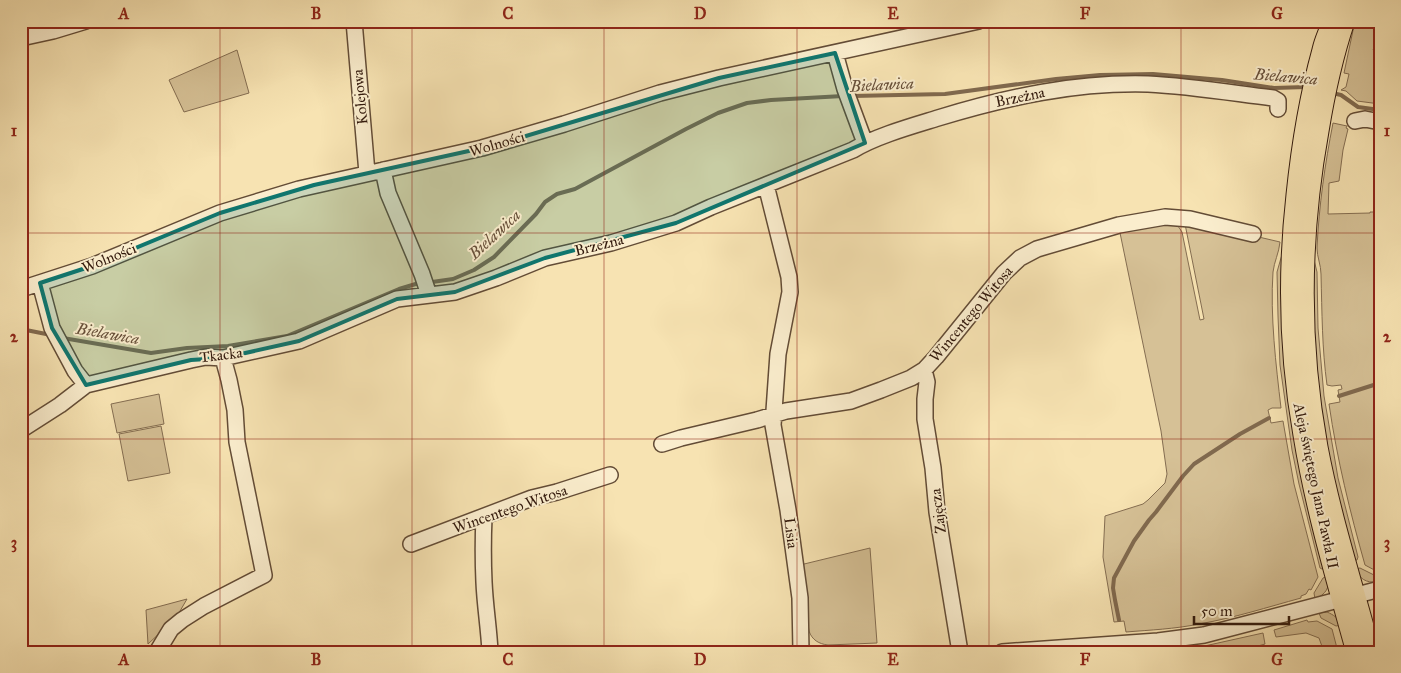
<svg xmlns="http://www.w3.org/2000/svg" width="1401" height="673" font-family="'IM FELL Great Primer',serif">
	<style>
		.green { fill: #d6c196; stroke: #846d51 }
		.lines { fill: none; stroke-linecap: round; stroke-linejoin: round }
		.stream { stroke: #80694e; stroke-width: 4 }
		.minor-casing { stroke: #634c36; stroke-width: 18 }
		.major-casing { stroke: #32190c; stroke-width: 21 }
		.minor { stroke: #faedcd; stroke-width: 15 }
		.major { stroke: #f7e3b2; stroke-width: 19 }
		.marked { fill: #0f766e; fill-opacity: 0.2; stroke: #0f766e; stroke-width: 4; stroke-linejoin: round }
		.grid { fill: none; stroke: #8f2418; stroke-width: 1; stroke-opacity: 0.55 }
		.labels { text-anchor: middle; stroke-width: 4; stroke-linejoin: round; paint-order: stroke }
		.street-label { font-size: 15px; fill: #32190c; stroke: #faedcd }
		.water-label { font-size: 16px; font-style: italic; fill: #664e38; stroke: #faedcd }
		.neatline { fill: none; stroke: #8f2418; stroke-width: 2 }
		.grid-label { font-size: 16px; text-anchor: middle; font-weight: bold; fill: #8f2418 }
	</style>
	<rect width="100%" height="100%" fill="#f7e3b2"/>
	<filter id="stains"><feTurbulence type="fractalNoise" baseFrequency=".004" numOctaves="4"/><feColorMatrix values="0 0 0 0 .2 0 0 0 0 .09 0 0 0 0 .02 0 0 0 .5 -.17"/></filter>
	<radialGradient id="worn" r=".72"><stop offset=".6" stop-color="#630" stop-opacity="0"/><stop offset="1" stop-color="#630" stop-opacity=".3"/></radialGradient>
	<path class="green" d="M1355,21H1371L1377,32L1375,38L1378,40L1373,50L1380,53V104L1357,101L1346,91L1341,90L1346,87L1349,74L1344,73Z
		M237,50L249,93L184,112L169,80Z
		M1333,123L1347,126L1346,128L1348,129L1343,150L1339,181L1329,183L1328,214L1370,213V212H1380V573L1365,565C1350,512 1337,459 1329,404L1340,402L1338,390L1342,389L1341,385L1332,386L1327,385C1322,349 1322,312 1321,274C1321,265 1317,257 1317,248C1319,205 1325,164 1333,123Z
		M1176,223L1182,232L1200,320L1204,319L1185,224L1199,223L1280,242C1279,253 1274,262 1273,272C1270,316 1276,365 1281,408H1272L1268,410L1271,423L1283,421L1294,484L1318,577L1311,590L1309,589L1306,594L1301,596V598C1268,607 1234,618 1199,624C1175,629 1150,630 1126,632L1124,621L1114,622L1103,557L1105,516L1143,504L1148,500L1165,483L1167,474L1161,431L1119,228Z
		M1283,251L1326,568L1322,569L1320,568L1299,484L1292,450L1280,365L1278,316L1277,272Z
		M1312,252L1317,272L1318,328L1324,396L1338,478L1358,557L1357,560L1353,561L1333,483L1315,373Z
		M159,394L164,424L117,433L111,404Z
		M161,426L170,473L128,481L119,434Z
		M870,548L877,643L828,645C819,644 812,640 809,631L800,565Z
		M1360,568L1376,576L1377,582C1366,583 1360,579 1355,569Z
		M1328,576C1330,588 1326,594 1315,599L1314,593L1323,578Z
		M187,599L176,618L148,644L146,610Z
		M1327,612C1334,615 1338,618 1342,625L1336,626L1321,618L1319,613Z
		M1307,620L1308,622L1317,621L1332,629L1338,652H1324L1319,638L1306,633L1276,637L1274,630Z
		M1263,633L1265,644L1251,648V652H1168L1200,647Z"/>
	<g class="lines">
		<path class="stream" d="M1332,93L1341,95L1358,107L1380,110
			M853,96L945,94L1056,79L1100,75L1153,74L1222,80L1274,88L1306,87
			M432,282L453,279L474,270L494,257L536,214L545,202L557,194L575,189L686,129L718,113L747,103L771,100L843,96
			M21,329L51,335
			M63,338L151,353L187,348L228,346L287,336L399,289L419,283
			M1339,396L1380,383
			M1119,620L1115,600L1113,588L1114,578L1134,541L1149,520L1156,512L1183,476L1194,464L1240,434L1269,418"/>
		<g class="minor-casing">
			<path id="minor" d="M354,21L367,173
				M21,38L53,31L86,21
				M835,53L845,89L865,143
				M1355,121L1365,119L1380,122
				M383,170L388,193L422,274L429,295
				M766,185L789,277L790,292L778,354L773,425L788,510L800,598L801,652
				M40,283L52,328L75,371L86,385
				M21,289L92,266L220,213L299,189L482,148L564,124L660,93L719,78L979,21
				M924,370L927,382L925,399V419L933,468L937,512L960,652
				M21,430L60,405L86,385L191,360L206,357L223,358L299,341L397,299L455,292L496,278L545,258L611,243L676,223L711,207L853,150C876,136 912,126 938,118C1007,97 1076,82 1148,84C1190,86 1232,93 1273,98L1278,101V109
				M662,444L681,438L757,420L786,411L851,401L881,390L911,378L924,370L936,357L1004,273L1020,258L1037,249L1119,225L1165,217L1190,219L1253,234
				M484,517C483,539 483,560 484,582C485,606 489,629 490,652
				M411,544L532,498L557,492L610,475
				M157,652L171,629L182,620L204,606L264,575L237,442L235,410L229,380L223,358
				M1002,652L1158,641L1204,635L1380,589"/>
		</g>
		<g class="major-casing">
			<path id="major" d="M1332,21C1329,31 1324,40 1322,50C1309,97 1301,146 1296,195C1287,275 1289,356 1303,435C1315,509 1336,580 1356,652
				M1345,21C1333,57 1325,94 1319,131C1300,236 1299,342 1318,447C1331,516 1353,584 1371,652"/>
		</g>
		<use href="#minor" class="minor"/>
		<use href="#major" class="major"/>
	</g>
	<path class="marked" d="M835,53L865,143L676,223L545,258L455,292L397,299L299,341L223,358L191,360L86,385L52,328L40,283L92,266L220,213L314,185L496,145L719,78Z"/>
	<path class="grid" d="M220,21V652M412,21V652M604,21V652M797,21V652M989,21V652M1181,21V652M21,233H1380M21,439H1380"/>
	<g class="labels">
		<g class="street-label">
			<text transform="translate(360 97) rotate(-95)" y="5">Kolejowa</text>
			<text transform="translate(1020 97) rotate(-12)" y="5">Brzeżna</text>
			<text transform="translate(497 144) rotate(-16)" y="5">Wolności</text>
			<text transform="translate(599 245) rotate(-14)" y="5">Brzeżna</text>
			<text transform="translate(109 258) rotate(-22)" y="5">Wolności</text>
			<text transform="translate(971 314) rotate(-50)" y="5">Wincentego Witosa</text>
			<text transform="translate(221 355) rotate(-7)" y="5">Tkacka</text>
			<text transform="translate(1316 486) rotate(78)" y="5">Aleja świętego Jana Pawła II</text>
			<text transform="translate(510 509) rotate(-19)" y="5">Wincentego Witosa</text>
			<text transform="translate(938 511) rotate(-97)" y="5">Zajęcza</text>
			<text transform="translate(791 533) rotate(83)" y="5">Lisia</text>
		</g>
		<g class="water-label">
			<text transform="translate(1286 76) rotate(5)" y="6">Bielawica</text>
			<text transform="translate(882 84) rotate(-3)" y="6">Bielawica</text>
			<text transform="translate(494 234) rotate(-43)" y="6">Bielawica</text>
			<text transform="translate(108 333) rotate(10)" y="6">Bielawica</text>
		</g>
	</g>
	<rect width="1401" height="673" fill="none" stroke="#f7e3b2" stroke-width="55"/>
	<path d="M1194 616v8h95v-8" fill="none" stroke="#32190c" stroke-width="2.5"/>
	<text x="1201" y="616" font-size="15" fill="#32190c" stroke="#faedcd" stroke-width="4" paint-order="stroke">50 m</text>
	<rect x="28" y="28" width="1346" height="618" class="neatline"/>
	<g class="grid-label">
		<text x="124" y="19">A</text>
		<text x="316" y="19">B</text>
		<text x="508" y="19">C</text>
		<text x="700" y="19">D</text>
		<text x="893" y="19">E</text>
		<text x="1085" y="19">F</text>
		<text x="1277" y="19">G</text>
		<text x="14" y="136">1</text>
		<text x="1387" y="136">1</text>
		<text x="14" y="342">2</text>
		<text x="1387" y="342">2</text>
		<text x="14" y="548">3</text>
		<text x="1387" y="548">3</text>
		<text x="124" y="665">A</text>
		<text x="316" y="665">B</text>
		<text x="508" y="665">C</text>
		<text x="700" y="665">D</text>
		<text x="893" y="665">E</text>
		<text x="1085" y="665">F</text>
		<text x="1277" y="665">G</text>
	</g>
	<rect width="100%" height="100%" filter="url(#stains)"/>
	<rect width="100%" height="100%" fill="url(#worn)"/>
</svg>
